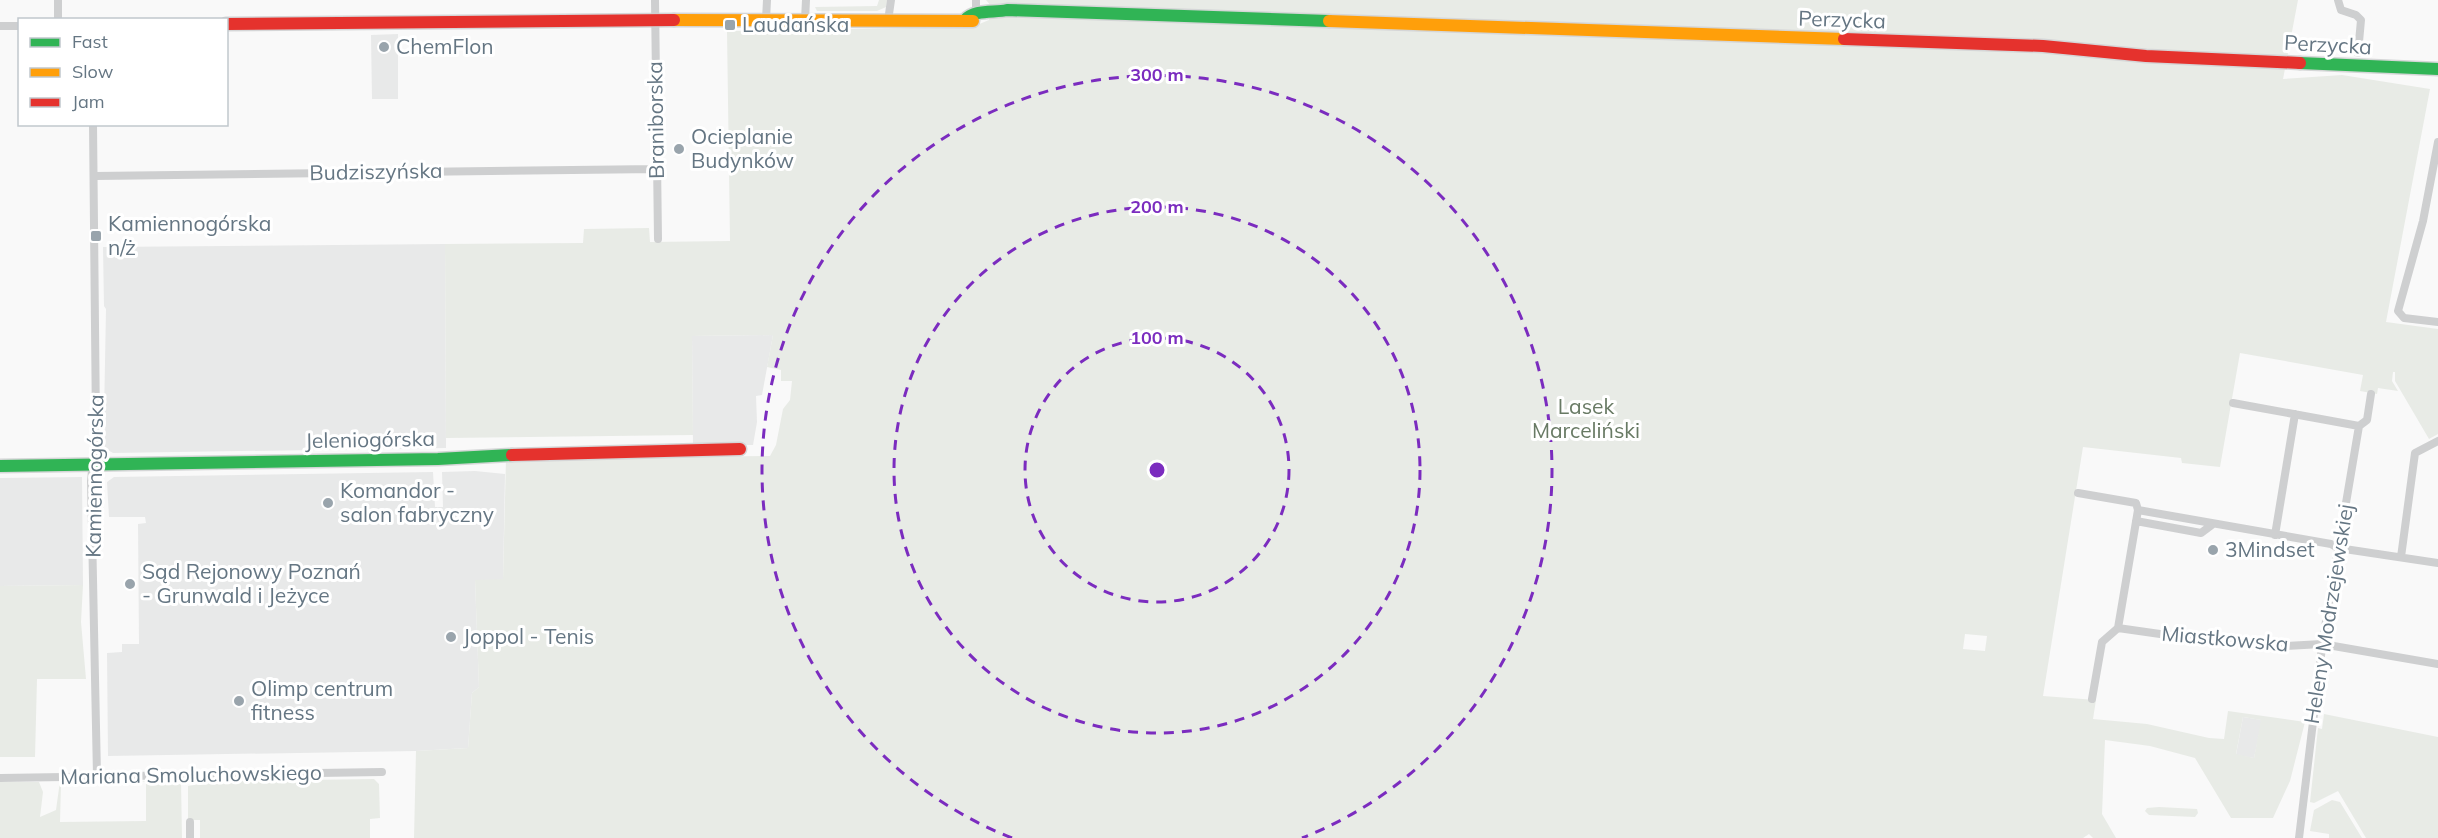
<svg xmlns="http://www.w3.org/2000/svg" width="2438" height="838" font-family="Mulish,sans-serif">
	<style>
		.built { fill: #e8e9e9 }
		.green { fill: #e8ebe6; fill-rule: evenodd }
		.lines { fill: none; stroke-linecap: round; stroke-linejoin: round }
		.fast-casing { stroke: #d5d6d7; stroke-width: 15 }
		.slow-casing { stroke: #d5d6d7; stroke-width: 15 }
		.jam-casing { stroke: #d5d6d7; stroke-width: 15 }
		.street { stroke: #cecfd0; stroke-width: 8 }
		.fast { stroke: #30b455; stroke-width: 12 }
		.slow { stroke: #ff9f0a; stroke-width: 12 }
		.jam { stroke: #e5322d; stroke-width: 12 }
		.ring { fill: none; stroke: #7b2cbf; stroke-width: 3; stroke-dasharray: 10 8 }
		.poi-dot { fill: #99a4ac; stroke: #fff; stroke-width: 2 }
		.labels { text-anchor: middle; stroke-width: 6; stroke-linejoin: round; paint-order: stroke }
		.street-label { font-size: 21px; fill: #657683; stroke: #fff }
		.poi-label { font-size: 21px; fill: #657683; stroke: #fff; text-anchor: start }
		.park-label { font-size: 21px; fill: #687a64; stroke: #fff }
		.centre { fill: #7b2cbf; stroke: #fff; stroke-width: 3 }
		.ring-label { font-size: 18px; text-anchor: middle; font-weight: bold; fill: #7b2cbf; stroke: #fff; stroke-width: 6; stroke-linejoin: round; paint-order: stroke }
	</style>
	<rect width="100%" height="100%" fill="#f9f9f9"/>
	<path class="built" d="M398,34V99H372L371,35Z
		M445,244L446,448L113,453L106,449L104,445L106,419L104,416L106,309L104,306L103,247Z
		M773,335L762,395L756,396L757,422L753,445H736L731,442H719L713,445L693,446L692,336Z
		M475,471L505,474L503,580H475L479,687L472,693L468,748L416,751L108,756L107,653L122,652V644H139L138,524L146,523L145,517H109L107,482L114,477L433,472L435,507H443L442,472Z
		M82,477L83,585L0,586V478Z
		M2243,717L2262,720L2254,758L2236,755Z"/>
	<path class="green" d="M879,0H887L886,7L877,11H817L815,7L877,6Z
		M986,0H2298L2283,79L2342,75L2430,89L2386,322L2438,329V434L2429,439L2395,381V372H2393L2392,381L2398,391L2378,388L2377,394L2360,391L2363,375L2240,353L2220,467L2182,463L2181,458L2083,447L2043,696L2096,700L2093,719L2147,724L2209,738L2224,739L2228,711L2305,722L2290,781L2273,818H2231L2195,758L2150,746L2105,740L2102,814L2116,838H2093L2089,834L2083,838H414L416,751L468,748L472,693L479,687L475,580L503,579L506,459L770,456L776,445L783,409L790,400L792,381H781V370L767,367L773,335L692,336L693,435L446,438L445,244L583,243L584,229L649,228L650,242L730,241L727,31L972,27L989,20L991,6ZM1965,634L1987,636L1985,651L1963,649ZM2243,717L2261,720L2254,758L2236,754Z
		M83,585L81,622L86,679H37L35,757H0V586Z
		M2324,714L2438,737V838H2366L2338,791L2314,803L2310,802L2318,728L2322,729Z
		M374,779L379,784L380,818L370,819V838H200V820H188V786L200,784V782C214,781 225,787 239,781Z
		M131,780L61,783L60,822L146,821V782L141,781H181L182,838H0V782H39L43,792L40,817L56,810L60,781Z
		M2332,800L2340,802L2362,838H2329V834L2310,831L2314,810Z
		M2159,807L2197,809L2198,813L2195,817L2149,815L2145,811L2147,808Z"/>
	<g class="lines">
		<g class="fast-casing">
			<path id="fast" d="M965,20C974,9 995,13 1007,10L1329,21
				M2300,63L2438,69
				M0,466L438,459L512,455"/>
		</g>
		<g class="slow-casing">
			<path id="slow" d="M674,20L973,21
				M1329,21L1844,39"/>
		</g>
		<g class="jam-casing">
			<path id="jam" d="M226,24L674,20
				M1844,39L2043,46L2146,56L2300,63
				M512,455L740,449"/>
		</g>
		<path class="street" d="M58,0V20
			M655,0L658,239
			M2338,0L2341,10L2356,15L2361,20L2358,53
			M976,14V0
			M766,20L767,0
			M805,20L806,0
			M888,21L891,0
			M0,26H20
			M93,124L96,426L91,481L97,776
			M2438,142L2423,221L2398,311L2404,318L2438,322
			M95,176L657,169
			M2233,403L2359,426
			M2078,493L2136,503L2138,510L2331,544L2338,548L2438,563
			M2136,521L2201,533L2213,524
			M2275,535L2295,414
			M2401,557L2415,453L2438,441
			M2118,628L2167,635L2187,634L2265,647L2322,644L2438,664
			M2092,699L2102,642L2118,628L2138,510
			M0,778L382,772
			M190,822V838
			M2299,838L2323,639L2359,426L2367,420L2371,394"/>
		<use href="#fast" class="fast"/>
		<use href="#slow" class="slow"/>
		<use href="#jam" class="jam"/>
	</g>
	<g class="ring">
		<circle cx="1157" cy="470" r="132"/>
		<circle cx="1157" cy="470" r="263"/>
		<path d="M1012 838A395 395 0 1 1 1302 838"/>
	</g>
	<g class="poi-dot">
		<rect x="724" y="19" width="12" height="12" rx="3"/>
		<circle cx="384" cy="47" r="6"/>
		<circle cx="679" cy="149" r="6"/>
		<rect x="90" y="230" width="12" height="12" rx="3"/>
		<circle cx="328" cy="503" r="6"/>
		<circle cx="2213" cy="550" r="6"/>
		<circle cx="130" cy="584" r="6"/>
		<circle cx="451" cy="637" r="6"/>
		<circle cx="239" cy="701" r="6"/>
	</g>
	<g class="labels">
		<g class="street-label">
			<text transform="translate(1842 20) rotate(2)" y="7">Perzycka</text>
			<text transform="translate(2328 45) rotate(3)" y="7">Perzycka</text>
			<text transform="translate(656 120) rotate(-91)" y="7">Braniborska</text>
			<text transform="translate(376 172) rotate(-1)" y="7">Budziszyńska</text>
			<text transform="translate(370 440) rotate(-1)" y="7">Jeleniogórska</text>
			<text transform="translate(95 476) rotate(-89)" y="7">Kamiennogórska</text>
			<text transform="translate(2329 614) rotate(-81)" y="7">Heleny Modrzejewskiej</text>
			<text transform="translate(2225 639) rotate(5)" y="7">Miastkowska</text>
			<text transform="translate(191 775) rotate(-1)" y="7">Mariana Smoluchowskiego</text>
		</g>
		<g class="poi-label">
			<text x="742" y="32">Laudańska</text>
			<text x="396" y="54">ChemFlon</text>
			<text x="691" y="144">Ocieplanie<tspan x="691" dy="24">Budynków</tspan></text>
			<text x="108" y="231">Kamiennogórska<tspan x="108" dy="24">n/ż</tspan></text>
			<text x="340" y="498">Komandor -<tspan x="340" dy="24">salon fabryczny</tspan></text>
			<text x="2225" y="557">3Mindset</text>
			<text x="142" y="579">Sąd Rejonowy Poznań<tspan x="142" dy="24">- Grunwald i Jeżyce</tspan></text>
			<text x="463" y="644">Joppol - Tenis</text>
			<text x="251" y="696">Olimp centrum<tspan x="251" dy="24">fitness</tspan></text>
		</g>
		<g class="park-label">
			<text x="1586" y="414">Lasek<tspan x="1586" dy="24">Marceliński</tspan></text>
		</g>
	</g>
	<circle cx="1157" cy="470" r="9" class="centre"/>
	<g class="ring-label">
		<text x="1157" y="81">300 m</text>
		<text x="1157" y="213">200 m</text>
		<text x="1157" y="344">100 m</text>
	</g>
	<rect x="18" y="18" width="210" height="108" fill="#ffffff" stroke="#c1c8cd" stroke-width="1.5"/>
	<rect x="30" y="38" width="30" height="9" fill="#30b455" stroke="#c1c8cd" stroke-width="1.5"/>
	<text x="72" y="48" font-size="18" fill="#657683">Fast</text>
	<rect x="30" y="68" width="30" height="9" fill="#ff9f0a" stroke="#c1c8cd" stroke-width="1.5"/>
	<text x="72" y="78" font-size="18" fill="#657683">Slow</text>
	<rect x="30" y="98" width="30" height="9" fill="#e5322d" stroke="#c1c8cd" stroke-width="1.5"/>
	<text x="72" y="108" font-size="18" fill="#657683">Jam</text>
</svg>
